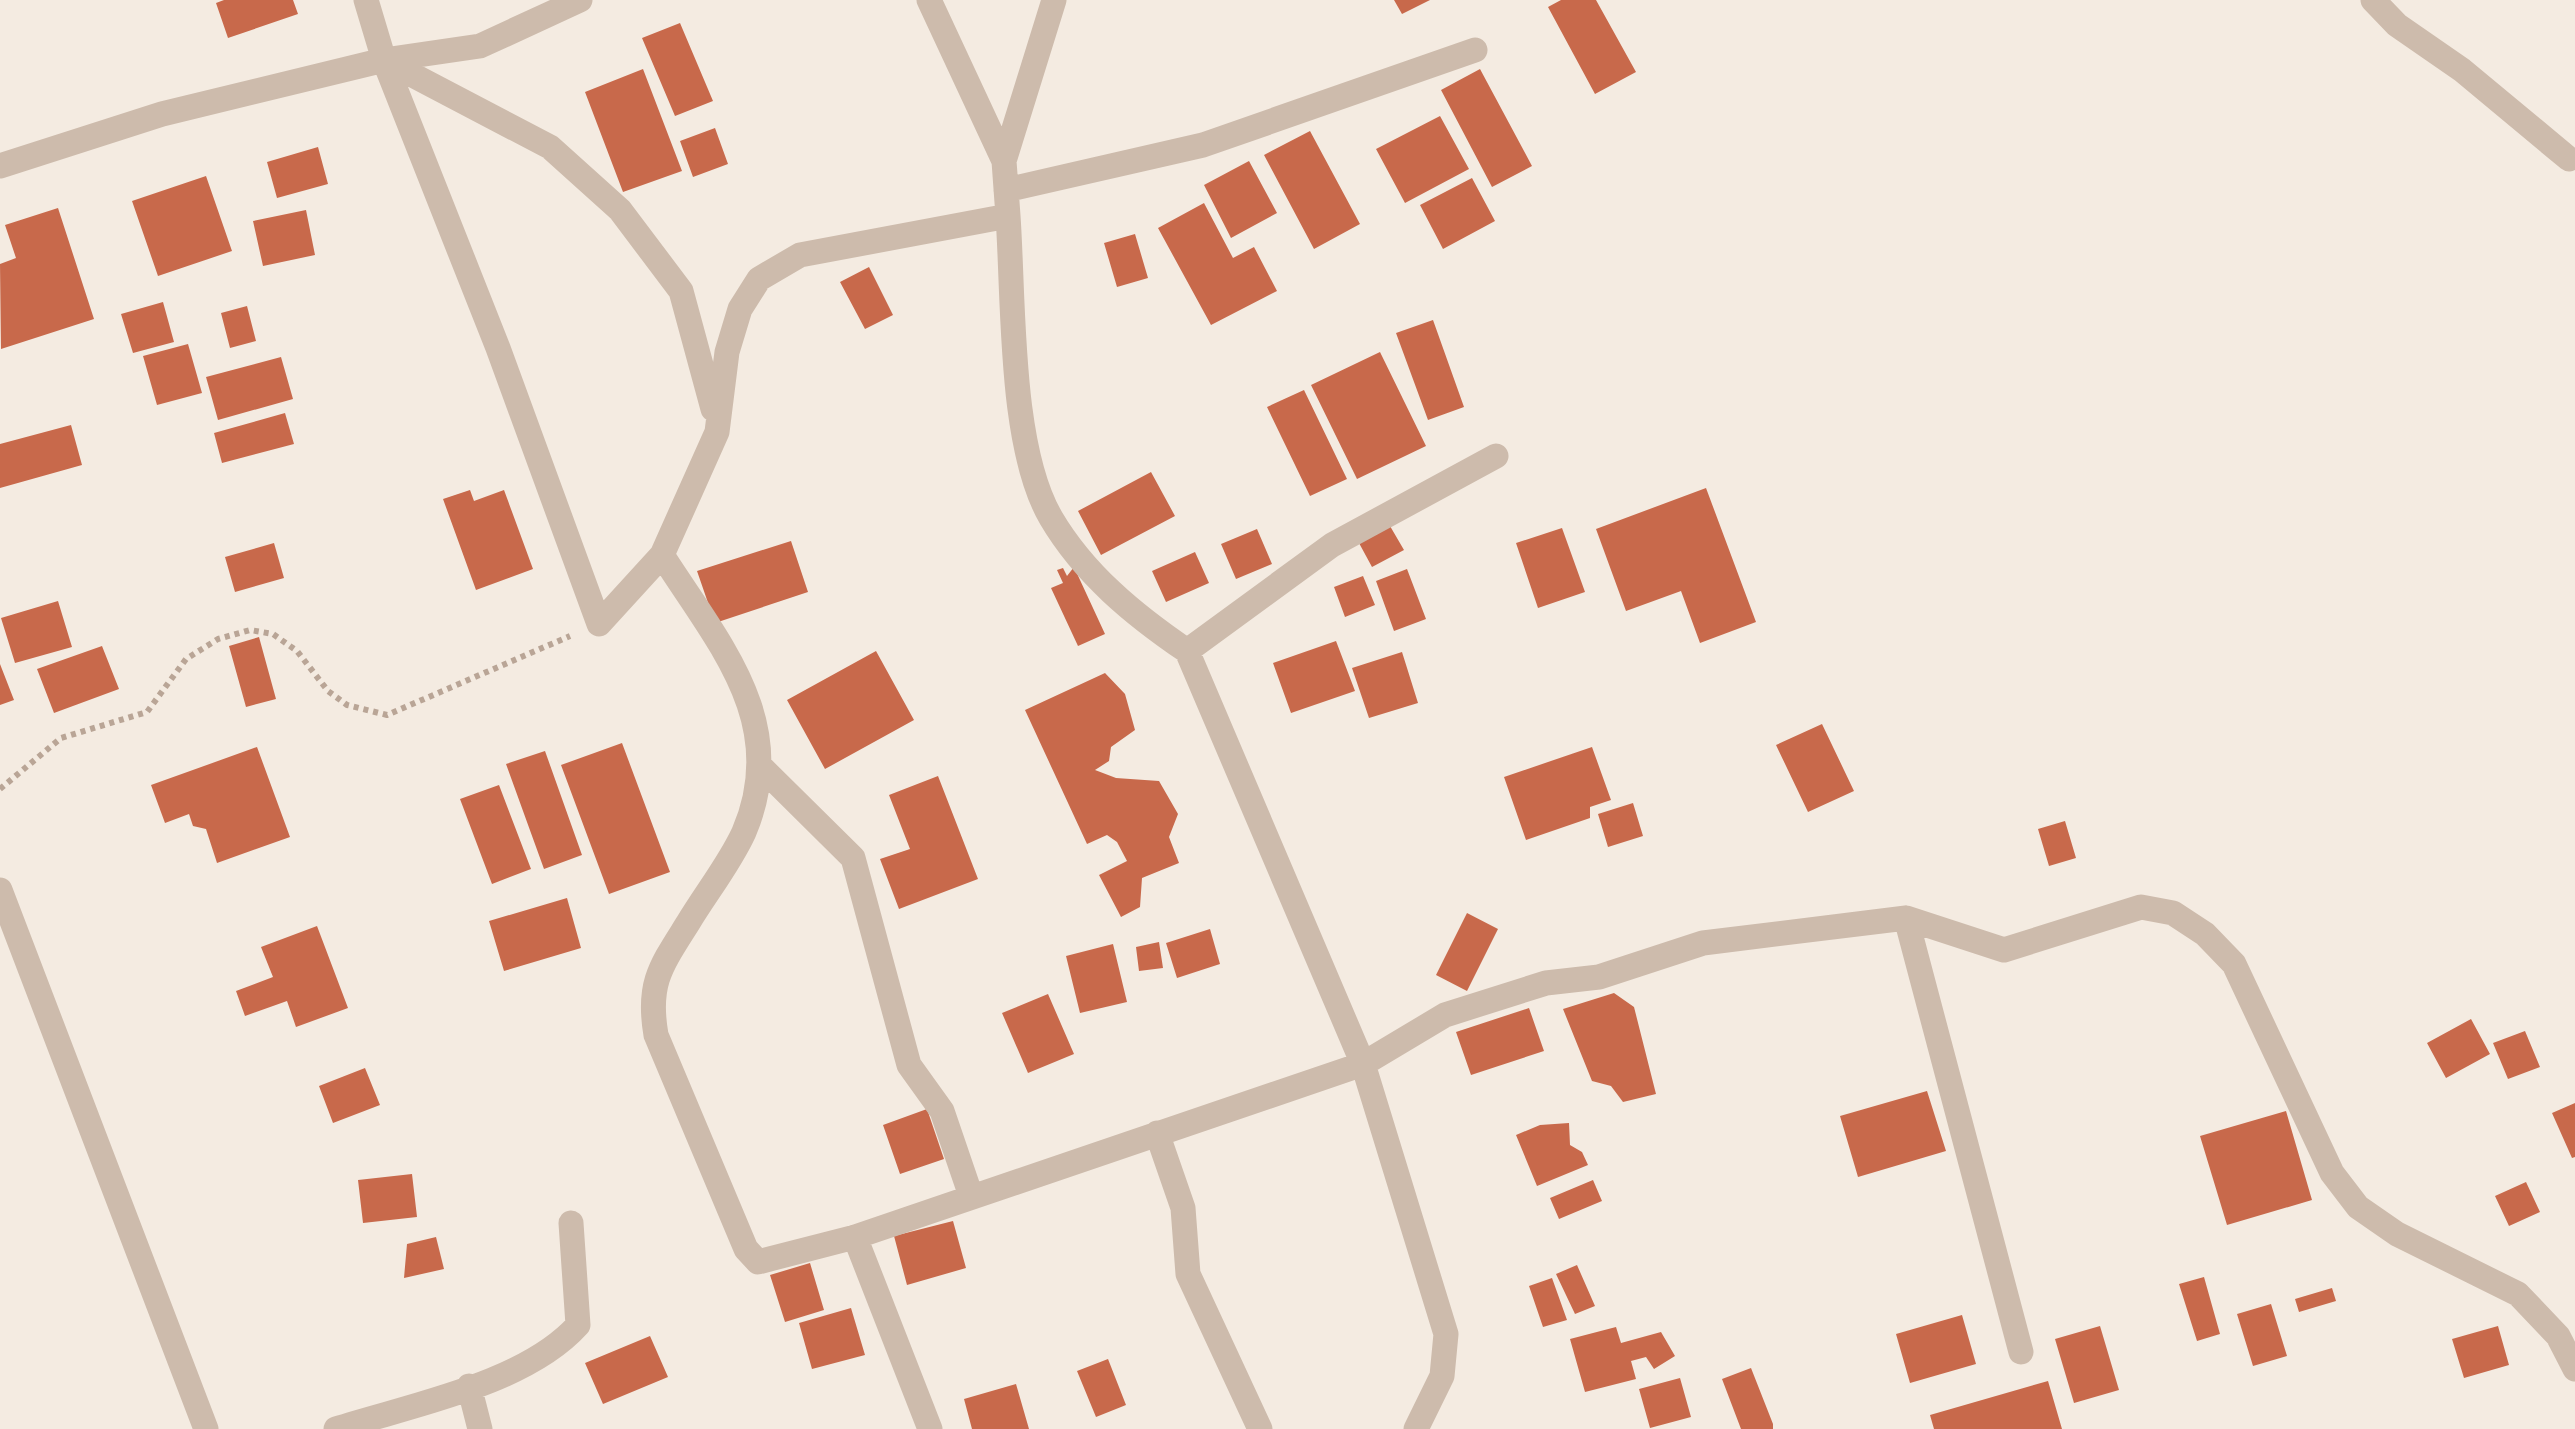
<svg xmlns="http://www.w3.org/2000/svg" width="2575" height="1429" font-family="Raleway,sans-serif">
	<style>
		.building { fill: #c8694b }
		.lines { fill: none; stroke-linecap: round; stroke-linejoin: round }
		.path { stroke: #b9a596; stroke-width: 6; stroke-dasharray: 5 5; stroke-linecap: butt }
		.minor { stroke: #cdbbac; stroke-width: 25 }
	</style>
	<rect width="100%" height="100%" fill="#f4ebe1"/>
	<path class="building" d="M224,0H293L298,14L228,38L216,3Z
		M1394,0H1430L1402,14Z
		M1561,0H1596L1636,72L1595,94L1548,7Z
		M680,23L713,101L675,116L642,38Z
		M643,69L682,171L623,192L585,92Z
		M1480,69L1532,166L1492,187L1441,90Z
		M1440,116L1469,169L1405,203L1376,149Z
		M715,128L728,164L693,177L680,141Z
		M1310,131L1360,224L1314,249L1264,155Z
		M318,147L328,184L277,198L267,162Z
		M1249,161L1277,213L1231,238L1204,185Z
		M206,176L232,251L158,276L132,201Z
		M1472,178L1495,221L1443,249L1420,205Z
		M1204,203L1233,258L1254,247L1277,291L1211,325L1158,228Z
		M58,208L94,319L1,349L0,264L16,258L5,225Z
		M306,210L315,255L263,266L253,221Z
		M1135,234L1148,278L1117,287L1104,243Z
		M869,267L893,315L865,329L840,282Z
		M163,302L174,342L133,353L121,314Z
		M247,306L256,341L230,348L221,313Z
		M1433,320L1464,407L1428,420L1396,333Z
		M188,344L202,393L157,405L143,356Z
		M1380,352L1426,446L1357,479L1311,385Z
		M281,357L293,399L218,420L206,377Z
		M1304,390L1347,479L1310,496L1267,407Z
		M285,413L294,444L222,463L214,433Z
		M71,425L82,465L0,488V444Z
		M1151,472L1175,516L1101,555L1078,511Z
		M1706,488L1756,622L1700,643L1681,591L1626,611L1596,529Z
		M470,490L474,501L504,490L533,569L476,590L443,499Z
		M1390,526L1404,550L1372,567L1359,543Z
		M1562,528L1585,592L1538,608L1516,543Z
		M1257,529L1272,564L1236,579L1221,544Z
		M791,541L808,592L715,623L697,571Z
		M274,543L284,578L235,592L225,557Z
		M1195,552L1209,583L1166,602L1152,571Z
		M1074,567L1105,634L1078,646L1051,588L1063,583L1057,570L1063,568L1067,576Z
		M1407,569L1426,619L1394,631L1376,581Z
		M1363,576L1375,605L1345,617L1334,587Z
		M58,601L72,647L15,663L1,618Z
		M259,637L276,699L246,707L229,646Z
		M1336,641L1355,691L1291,713L1273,663Z
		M102,646L119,689L54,713L37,669Z
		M876,651L914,720L825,769L787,700Z
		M1402,652L1418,703L1369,718L1352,668Z
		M0,664L14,700L0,705Z
		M1105,673L1125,694L1135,730L1111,747L1109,761L1095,770L1116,778L1159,781L1178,814L1169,837L1179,863L1142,878L1140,907L1121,917L1099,875L1127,861L1117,842L1107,835L1087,844L1025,710Z
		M1822,724L1854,791L1808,812L1776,745Z
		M622,743L670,872L609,894L561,765Z
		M257,747L290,837L217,863L206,829L193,826L189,814L165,823L151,785Z
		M1592,747L1611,800L1590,807V818L1526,840L1504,777Z
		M545,751L582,855L544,869L506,764Z
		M938,776L978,879L899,909L880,859L910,849L889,795Z
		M499,785L531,869L492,884L460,799Z
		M1633,803L1643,836L1608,847L1598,814Z
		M2065,821L2076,858L2049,866L2038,829Z
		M567,898L581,948L504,971L489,921Z
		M1467,913L1498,929L1467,991L1436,975Z
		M317,926L348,1008L296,1027L287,1001L245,1016L236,991L273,977L261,947Z
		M1210,929L1220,964L1177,978L1166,943Z
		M1159,942L1163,968L1139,971L1136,947Z
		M1113,944L1127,1002L1080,1013L1066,956Z
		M1614,993L1634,1007L1656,1094L1623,1102L1611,1086L1592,1081L1563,1009Z
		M1048,994L1074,1054L1028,1073L1002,1013Z
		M1529,1008L1544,1051L1471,1075L1456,1032Z
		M2471,1019L2490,1054L2446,1078L2427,1043Z
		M2525,1031L2540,1067L2508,1079L2493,1043Z
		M365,1068L380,1105L333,1123L319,1086Z
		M1927,1091L1946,1151L1858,1177L1840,1116Z
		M2575,1103V1157L2572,1158L2552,1113Z
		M927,1109L944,1159L900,1174L883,1125Z
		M2286,1111L2312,1200L2227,1225L2200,1136Z
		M1569,1123L1570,1145L1582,1152L1588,1165L1537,1186L1516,1135L1540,1125Z
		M412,1174L417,1217L363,1223L358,1180Z
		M1593,1180L1602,1201L1559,1219L1550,1198Z
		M2526,1182L2540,1212L2509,1226L2495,1196Z
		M953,1221L966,1268L907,1285L894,1236Z
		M436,1237L444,1269L404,1278L407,1244Z
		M810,1263L824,1310L785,1322L770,1275Z
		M1577,1265L1595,1306L1575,1314L1556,1274Z
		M2204,1277L2220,1334L2197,1341L2179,1284Z
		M1552,1278L1567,1320L1543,1327L1529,1286Z
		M2332,1288L2336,1301L2299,1312L2295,1299Z
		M2271,1304L2287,1356L2253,1366L2237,1314Z
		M851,1308L865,1355L812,1369L799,1323Z
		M1962,1315L1976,1364L1910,1383L1896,1334Z
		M2100,1326L2119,1390L2074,1403L2055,1339Z
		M2498,1326L2509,1365L2464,1378L2452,1339Z
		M1616,1327L1621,1343L1661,1332L1675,1356L1654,1369L1646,1357L1631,1361L1636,1379L1585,1392L1570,1339Z
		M650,1336L668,1377L603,1404L585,1363Z
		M1108,1359L1126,1405L1096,1417L1077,1371Z
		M1751,1368L1773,1424V1429H1741L1722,1379Z
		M1680,1378L1691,1417L1650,1428L1639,1389Z
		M2048,1381L2062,1429H1934L1930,1415Z
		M1016,1384L1029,1429H972L964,1399Z"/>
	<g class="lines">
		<path class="path" d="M0,789L61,738L147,712L186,659L218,639L250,630L273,634L297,651L328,691L347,705L387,715L570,636"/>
		<path class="minor" d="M366,0L384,60L498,348L599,624L662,555L717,432L727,352L740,309L759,279L800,255L1008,216L1004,161L1054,0
			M929,0L1004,161
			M2373,0L2397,25L2462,70L2569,159
			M384,60L550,147L620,210L681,291L713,409
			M0,166L162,114L384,60L480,46L580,0
			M1006,190L1203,145L1475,50
			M1008,216C1014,301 1009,446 1051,518C1084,574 1134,615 1187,651L1363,1064L1446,1334L1442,1376L1416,1429
			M662,555C718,643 791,722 744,832C730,863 706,893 688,923C661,966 647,983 656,1035L746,1249L758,1262L855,1237L1363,1064L1445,1015L1546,983L1599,977L1703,943L1906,918L2004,950L2141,907L2173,913L2205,934L2234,964L2332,1173L2358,1207L2397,1234L2518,1294L2558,1336L2575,1369
			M1187,651L1332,545L1496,456
			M760,766L853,858L909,1065L942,1111L971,1196
			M0,890L206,1429
			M1906,918L2021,1352
			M1157,1133L1183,1208L1188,1274L1260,1429
			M855,1237L930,1429
			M469,1386L480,1429
			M336,1429C411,1405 525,1384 578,1325L571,1223"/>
	</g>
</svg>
